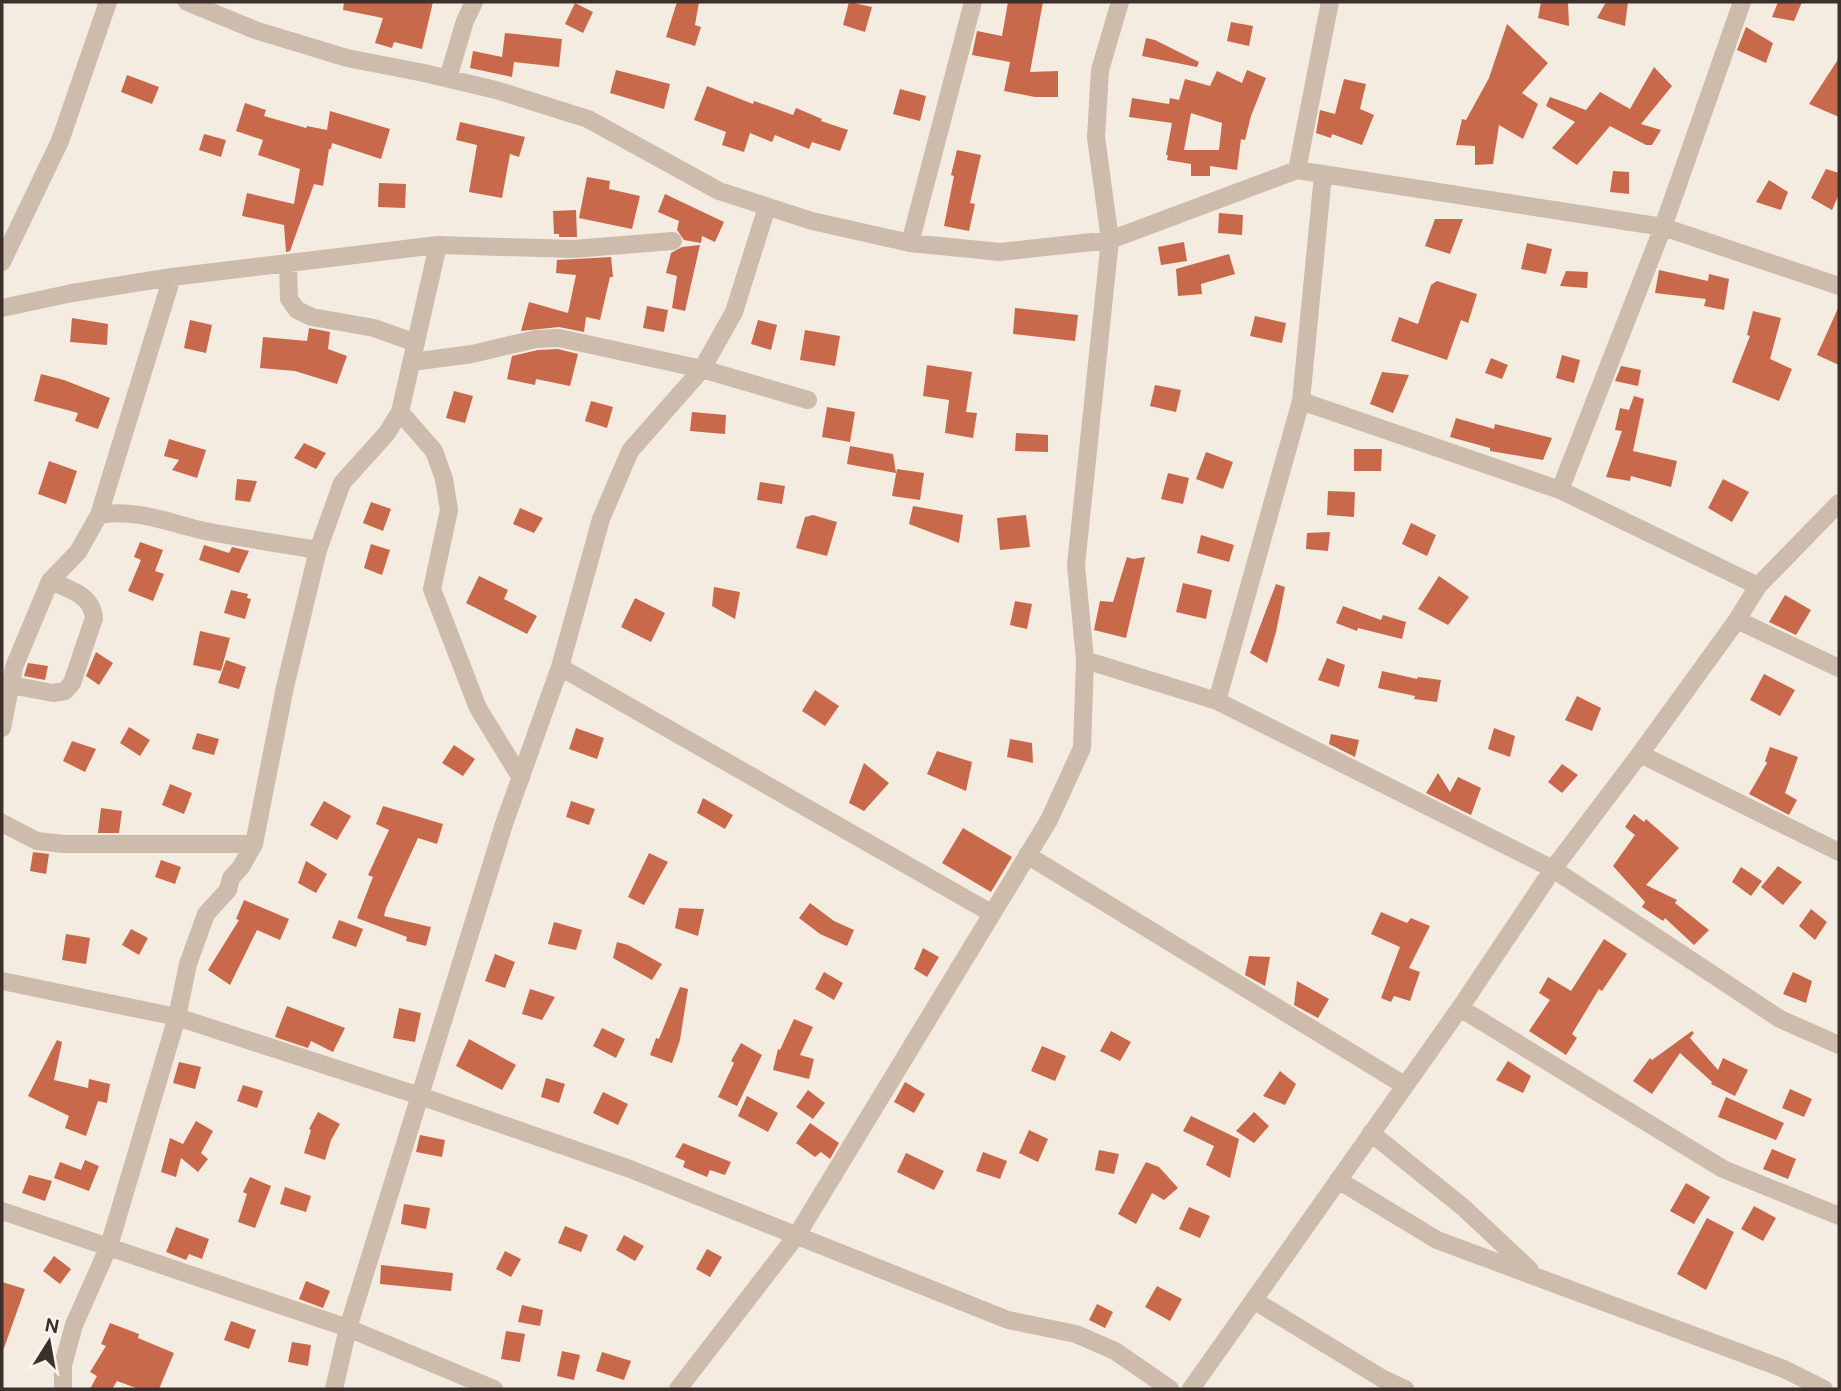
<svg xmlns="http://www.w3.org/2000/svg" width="1841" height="1391" font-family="'DM Sans',sans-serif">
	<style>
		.building { fill: #c8694b; fill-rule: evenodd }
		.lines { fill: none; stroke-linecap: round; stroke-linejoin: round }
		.minor { stroke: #cdbbac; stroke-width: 18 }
	</style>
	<rect width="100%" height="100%" fill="#f4ebe1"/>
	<path class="building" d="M344,2H433L422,49L394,42L392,48L375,43L383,18L343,10Z
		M677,2H699L695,25L701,27L695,46L666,37Z
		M849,2L872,7L865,32L843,25Z
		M1008,2H1043L1030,72L1058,71V97H1035L1004,91L1010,62L972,55L977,31L1002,36Z
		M1541,2H1568L1569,26L1538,18Z
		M1606,2H1628L1625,26L1597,18Z
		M1778,2H1802L1794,21L1772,17Z
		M575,3L593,12L583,33L565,24Z
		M1231,22L1253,26L1249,46L1227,41Z
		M1507,24L1548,63L1522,93L1538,104L1523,139L1499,125L1493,164L1475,165V146L1456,145L1462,119L1466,120L1489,78Z
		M1746,27L1773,43L1766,63L1737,50Z
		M505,33L562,39L559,67L514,62L512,77L470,68L473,51L502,57Z
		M1146,38L1155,40L1199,62L1197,67L1142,56Z
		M1839,58V117L1809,104Z
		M1654,67L1672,86L1641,124L1661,130L1652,145H1646L1610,126L1577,165L1552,148L1575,122L1546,106L1550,97L1586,110L1600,92L1630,109Z
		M616,70L670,84L664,109L610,93Z
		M1247,70L1266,78L1251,116L1245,140L1241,139L1237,170L1210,166V176H1191V164L1167,160L1168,155H1166L1172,123L1129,117L1132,98L1169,104L1170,98L1179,100L1185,79L1210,86L1217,71L1242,83ZM1191,113L1222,123L1219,150H1184Z
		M127,75L159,87L152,104L121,92Z
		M1344,79L1366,84L1360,109L1374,115L1362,145L1332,134L1331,138L1316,133L1320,110L1335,114Z
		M707,86L753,104L754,101L793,115L796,108L822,119L821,121L848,130L840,151L812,142L809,149L775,135L772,142L750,133L744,152L722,145L726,132L694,120Z
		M900,89L926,96L920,121L893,114Z
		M245,103L266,110L264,116L306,128L307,126L327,130L330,111L390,129L381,159L332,143L331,149H329L323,186L314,184L290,251L286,252L284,225L242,216L247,193L294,204L300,169L258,155L263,140L236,131Z
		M460,122L525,137L519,157L510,154L502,198L469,192L477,145L456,140Z
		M204,134L226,140L221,157L199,150Z
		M957,150L981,155L970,203L975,204L969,231L944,226L954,176L951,175Z
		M1826,169L1839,173V194L1832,210L1811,198Z
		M1613,171L1629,172V194L1610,192Z
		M587,177L610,181L609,189L640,196L632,229L579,218Z
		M1769,180L1788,192L1781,210L1756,202Z
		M379,183L406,184L405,208L378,207Z
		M665,194L724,222L715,242L702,236L701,243L684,240L677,230L679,221L658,212Z
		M576,210L577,237H559V234H554L553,211Z
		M1219,213L1243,215L1242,235L1218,233Z
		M1435,219H1463L1450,254L1425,246Z
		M1184,242L1187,261L1161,265L1158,247Z
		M1527,243L1552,249L1546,274L1521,269Z
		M700,245L685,311L672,308L677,276L666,273L671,253L682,247Z
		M1229,254L1235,274L1201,284L1202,294L1178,296L1176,269Z
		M611,257L613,277H610L600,320L586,317L584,332L559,327L521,331L529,302L568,313L576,275L556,273L557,260Z
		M1659,270L1708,281L1709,274L1729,279L1724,310L1704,306L1706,299L1655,293Z
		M1566,271L1588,272L1587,288L1560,286Z
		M1437,281L1477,294L1468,323L1461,320L1447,360L1391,341L1399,317L1418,324L1431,285Z
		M647,306L668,310L664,332L643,328Z
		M1839,306V365L1817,355Z
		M1015,308L1078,315L1075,341L1013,334Z
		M1753,311L1781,318L1770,359L1792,369L1779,401L1732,382L1750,336L1747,335Z
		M1255,316L1286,323L1282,343L1250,336Z
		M72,318L108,324L107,345L70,342Z
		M190,320L212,325L206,353L184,348Z
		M758,320L777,325L771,350L751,344Z
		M309,328L330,332L328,349L347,356L337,384L295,371L260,368L263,337L307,341Z
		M805,330L840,336L835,366L800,360Z
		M558,349L578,354L570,386L536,379L535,385L507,379L512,356L538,350Z
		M1562,355L1580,360L1574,383L1556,378Z
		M1491,358L1508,365L1502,379L1485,373Z
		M927,365L972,372L966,412L977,413L973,438L945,433L949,400L923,396Z
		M1621,366L1641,370L1638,386L1615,381Z
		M1382,372L1409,375L1393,413L1370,404Z
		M41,374L64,380L110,398L98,429L75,421L78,413L34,401Z
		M1155,385L1181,390L1176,412L1150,406Z
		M454,391L473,396L465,423L446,418Z
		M1634,396L1644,399L1633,451L1677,461L1671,487L1631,476L1630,481L1606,477L1622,431L1615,430L1620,408L1629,410Z
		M591,401L613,407L607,428L585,421Z
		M827,407L855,412L850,442L822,437Z
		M692,412L726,415L725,434L690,431Z
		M1456,418L1494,429L1495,424L1552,438L1543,460L1490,451V448L1450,437Z
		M1016,433L1048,435V452L1015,451Z
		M169,439L206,450L197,478L172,470L179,460L164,456Z
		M304,443L326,453L316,469L294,458Z
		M850,446L893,454L896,473L847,464Z
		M1354,449H1382L1381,471H1354Z
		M1206,452L1233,462L1223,489L1196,479Z
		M49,461L77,471L66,504L38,494Z
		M897,469L924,473L920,500L892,496Z
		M1168,473L1189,478L1183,504L1161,499Z
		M237,479L257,481L250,502L235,500Z
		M1723,479L1749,492L1732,522L1708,508Z
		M760,482L785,486L782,504L757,500Z
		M1328,491L1355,492L1354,517L1327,515Z
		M371,502L391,509L383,531L363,523Z
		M913,506L963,515L959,543L909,524Z
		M520,508L543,518L534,533L513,524Z
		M813,515L837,522L827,556L796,548L805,517Z
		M1026,515L1030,547L1000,550L997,518Z
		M1411,523L1436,535L1427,556L1402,544Z
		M1330,532L1328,551L1306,549L1307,533Z
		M1201,535L1234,545L1229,562L1197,553Z
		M140,542L163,550L155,571L164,574L153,601L128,591L141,560L134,557Z
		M371,544L390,550L382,575L364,568Z
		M204,545L229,553L232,547L249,551L239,573L199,560Z
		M1127,557L1133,559L1145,557L1126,638L1094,630L1100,601L1113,602Z
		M479,576L508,590L504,599L537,616L527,634L466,603Z
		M1439,576L1469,597L1448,625L1418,609Z
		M1183,583L1212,590L1206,619L1176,612Z
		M1276,584L1285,587L1276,632L1267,663L1250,653Z
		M714,587L740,592L735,619L712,606Z
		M231,590L248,594L247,598L251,599L245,619L224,613Z
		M1785,595L1811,610L1796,635L1769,622Z
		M635,598L665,613L651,642L621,627Z
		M1015,601L1032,604L1027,629L1010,625Z
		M1343,606L1381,620L1383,615L1406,622L1402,639L1358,628L1357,631L1336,623Z
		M200,631L230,638L221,671L193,665Z
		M96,652L113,663L99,685L86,676Z
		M1327,658L1345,665L1339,687L1318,680Z
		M226,660L246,667L239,689L218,683Z
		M28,663L48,666L45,680L24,676Z
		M1382,671L1417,679L1418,677L1441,680L1437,702L1414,699L1415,696L1378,688Z
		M1764,674L1795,690L1780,716L1750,700Z
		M815,690L839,706L825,726L802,711Z
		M1577,696L1601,708L1592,731L1565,720Z
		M129,727L150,740L140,756L120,743Z
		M576,728L604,738L597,759L569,749Z
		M1494,728L1515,736L1510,757L1488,749Z
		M197,733L219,739L214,755L192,749Z
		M1331,734L1359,740L1355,757L1329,744Z
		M1010,739L1032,743L1033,763L1007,757Z
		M72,741L96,749L85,772L63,761Z
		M454,745L475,759L463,776L442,763Z
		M1770,747L1798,757L1785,793L1797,800L1789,815L1749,794L1767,763L1765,761Z
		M937,751L972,762L966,791L927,774Z
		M864,763L889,783L864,811L849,803Z
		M1562,764L1578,775L1562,793L1548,782Z
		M1438,773L1450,792L1458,777L1481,788L1471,815L1426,793Z
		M170,784L192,793L184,814L162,805Z
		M703,798L733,815L725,829L697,813Z
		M324,801L351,816L337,840L310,825Z
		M571,801L595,809L589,825L566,817Z
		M383,806L443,824L437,844L418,838L386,908L384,916L431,927L426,946L406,941L407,937L357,918L373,877L368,875L389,830L376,824Z
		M101,808L122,811L119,833H98Z
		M1634,814L1644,822L1646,819L1679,848L1646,885L1677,900L1675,903L1709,930L1694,945L1665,918L1663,921L1642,907L1645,902L1613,866L1635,835L1625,827Z
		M963,828L1012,857L991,892L942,863Z
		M33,852L49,854L46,874L30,871Z
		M649,853L668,862L644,905L628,897Z
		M161,860L181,867L175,884L155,877Z
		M306,861L327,874L316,893L298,883Z
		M1778,866L1802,882L1783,905L1761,887Z
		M1741,867L1762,881L1751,896L1732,882Z
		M244,900L289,919L280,940L257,930L230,985L208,970L239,920L236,919Z
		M810,903L834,921L854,930L847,946L820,934L799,918Z
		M679,908L704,909L698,936L675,928Z
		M1811,909L1827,922L1815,940L1799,926Z
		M1381,912L1407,923L1411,918L1430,926L1409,968L1420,972L1410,1001L1394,996L1391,1002L1381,998L1400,947L1371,934Z
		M339,920L363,929L356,947L332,938Z
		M554,922L582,930L576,950L548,944Z
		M131,929L148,938L139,955L122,945Z
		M66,934L90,938L86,964L62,960Z
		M1604,939L1627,954L1602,991L1599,989L1572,1034L1577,1038L1566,1055L1529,1031L1550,1000L1539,993L1548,977L1571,991Z
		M617,942L628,945L662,964L652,980L613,958Z
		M923,948L939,957L927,977L914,969Z
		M495,954L515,962L505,988L485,981Z
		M1249,956L1270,957L1265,986L1245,975Z
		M824,972L843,983L834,1000L815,989Z
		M1793,972L1812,981L1806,1003L1783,994Z
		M1297,981L1329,999L1318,1018L1294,1005Z
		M680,987L688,989L680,1040L672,1063L650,1055L656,1038L659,1039Z
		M530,989L555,997L542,1020L522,1014Z
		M287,1006L345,1028L333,1052L311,1041L308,1048L275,1037Z
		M399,1008L421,1013L415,1042L393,1038Z
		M794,1019L813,1027L800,1055L814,1059L809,1079L773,1070L778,1049L780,1050Z
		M602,1028L625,1039L616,1058L593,1046Z
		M1111,1031L1131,1042L1120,1061L1100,1051Z
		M1692,1031L1694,1033L1690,1038L1718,1070L1723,1058L1748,1070L1735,1096L1711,1084L1712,1082L1680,1053L1652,1094L1633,1081L1650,1058L1652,1060Z
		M469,1039L516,1065L502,1090L456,1066Z
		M57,1040L62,1042L54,1080L88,1088L89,1079L110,1084L107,1103L98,1101L86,1136L65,1128L69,1116L28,1096Z
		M741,1043L762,1055L737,1106L718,1097L734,1063L731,1061Z
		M1042,1046L1066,1056L1055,1081L1031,1071Z
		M1508,1061L1531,1076L1523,1093L1496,1080Z
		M179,1062L201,1067L195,1089L173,1083Z
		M1280,1071L1296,1084L1285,1105L1263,1096Z
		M546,1078L565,1084L559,1103L541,1097Z
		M905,1082L925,1094L914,1113L894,1102Z
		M243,1085L263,1091L257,1108L237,1101Z
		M1790,1089L1812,1099L1804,1117L1782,1108Z
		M808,1090L825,1103L813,1119L796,1107Z
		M603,1092L628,1104L618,1125L593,1113Z
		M747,1096L778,1113L768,1132L738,1116Z
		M1726,1097L1784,1123L1776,1140L1718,1117Z
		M318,1112L340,1124L331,1140L325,1160L304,1153L311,1130L309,1129Z
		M1254,1112L1269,1126L1254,1143L1236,1131Z
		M1191,1116L1239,1139L1230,1178L1206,1165L1214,1146L1183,1131Z
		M196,1121L213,1131L201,1153L208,1159L198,1172L181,1158L176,1177L161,1172L170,1138L183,1144Z
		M810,1123L839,1143L830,1159L821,1152L815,1157L796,1143Z
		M1029,1130L1048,1139L1038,1162L1019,1153Z
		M420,1135L445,1140L442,1157L416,1152Z
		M683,1143L731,1162L725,1175L710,1170L707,1177L683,1167L685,1161L675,1157Z
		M1772,1149L1796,1159L1788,1179L1763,1169Z
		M1099,1150L1119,1154L1114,1174L1095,1170Z
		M983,1152L1007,1161L1000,1179L976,1171Z
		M906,1153L944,1171L934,1190L897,1172Z
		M85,1160L99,1166L89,1191L54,1178L60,1162L81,1170Z
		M1146,1162L1159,1167L1178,1188L1164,1200L1152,1193L1136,1224L1118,1214Z
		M29,1175L52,1181L45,1201L22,1193Z
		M250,1177L271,1186L255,1228L238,1222L247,1194L243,1192Z
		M1686,1183L1710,1197L1694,1224L1670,1211Z
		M285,1187L311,1196L306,1212L280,1204Z
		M404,1204L430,1208L426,1229L401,1224Z
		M1754,1206L1776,1218L1763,1241L1741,1229Z
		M1189,1207L1210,1216L1200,1238L1179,1229Z
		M1707,1218L1734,1232L1706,1290L1677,1274Z
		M565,1226L588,1235L581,1252L558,1243Z
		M176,1227L209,1239L202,1259L189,1254L186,1260L166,1252Z
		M624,1235L644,1246L635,1261L616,1250Z
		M707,1249L722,1257L710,1277L696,1269Z
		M505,1251L521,1259L511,1277L496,1269Z
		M54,1256L71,1269L60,1284L43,1271Z
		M381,1265L453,1273L451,1291L380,1284Z
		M306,1281L330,1291L323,1308L299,1299Z
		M2,1282L25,1289L4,1348H2Z
		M1157,1286L1182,1299L1170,1321L1145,1307Z
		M1097,1304L1113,1312L1105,1328L1089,1320Z
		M522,1305L543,1310L540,1326L518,1322Z
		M231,1321L256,1330L249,1349L224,1340Z
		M110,1323L139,1334L138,1338L174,1353L159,1389H139L117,1381L112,1389H90L97,1376L90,1372L106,1346L101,1344Z
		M506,1331L525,1334L520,1362L501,1359Z
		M292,1342L311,1345L308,1366L288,1362Z
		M562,1351L580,1355L574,1380L557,1376Z
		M602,1352L631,1361L624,1380L596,1371Z"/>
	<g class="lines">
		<path class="minor" d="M187,2L255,30L347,58L424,73L496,90L588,119L719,191L812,221L910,243L1000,252L1110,240L1297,170L1663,227L1839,286
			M448,78L465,21L474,2
			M1297,170L1330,2
			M910,243L973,2
			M2,262L60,141L108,2
			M288,263L289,299L297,310L312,317L374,328L416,343
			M2,308L72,293L172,277L438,245L573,249L673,241
			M412,362L472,354L536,339L559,338L702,369L808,400
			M1301,401L1560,490L1758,586
			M400,412L434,451L444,479L449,510L432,589L478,708L521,778
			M1560,490L1663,227L1742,2
			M99,515C136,508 169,523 205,531C242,538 280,544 318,550
			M1737,620L1839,668
			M1085,660L1217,701L1553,869L1780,1019L1839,1045
			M560,667L991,913
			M11,685L53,693L65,691L72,683L94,618C92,595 69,589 50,581
			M1217,701L1301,401L1323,175
			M2,728L14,667L50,581L78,552L99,515L172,277
			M1640,754L1839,852
			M2,823L37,841L64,844H254
			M1027,855L1404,1085
			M2,981L177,1017L420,1096L630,1169L1008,1320L1076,1334L1115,1351L1170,1389
			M1460,1008L1723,1169L1839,1216
			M1371,1133L1464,1208L1530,1270
			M1338,1180L1437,1240L1784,1369L1824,1389
			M2,1211L348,1328L494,1389
			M1255,1301L1383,1379L1405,1389
			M63,1389V1365L74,1325L109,1246L177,1017L188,964L206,914L228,890L231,878L241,867L254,844L285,687L318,550L342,483L387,433L400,412L438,245
			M334,1389L348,1328L504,824L560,667L601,519L630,451L702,369L734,312L767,207
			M678,1389L797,1235L1049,820L1082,748L1085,660L1076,565L1110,240L1096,137L1100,70L1120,2
			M1191,1389L1460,1008L1553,869L1640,754L1737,620L1758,586L1839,503"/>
	</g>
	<rect width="1841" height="1391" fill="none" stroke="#3b302b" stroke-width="7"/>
	<g transform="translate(49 1342) rotate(11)" stroke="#fbf5ee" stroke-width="5" paint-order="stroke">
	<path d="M0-5L12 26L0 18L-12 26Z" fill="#3b302b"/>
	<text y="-10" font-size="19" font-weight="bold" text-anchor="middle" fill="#3b302b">N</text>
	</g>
</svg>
